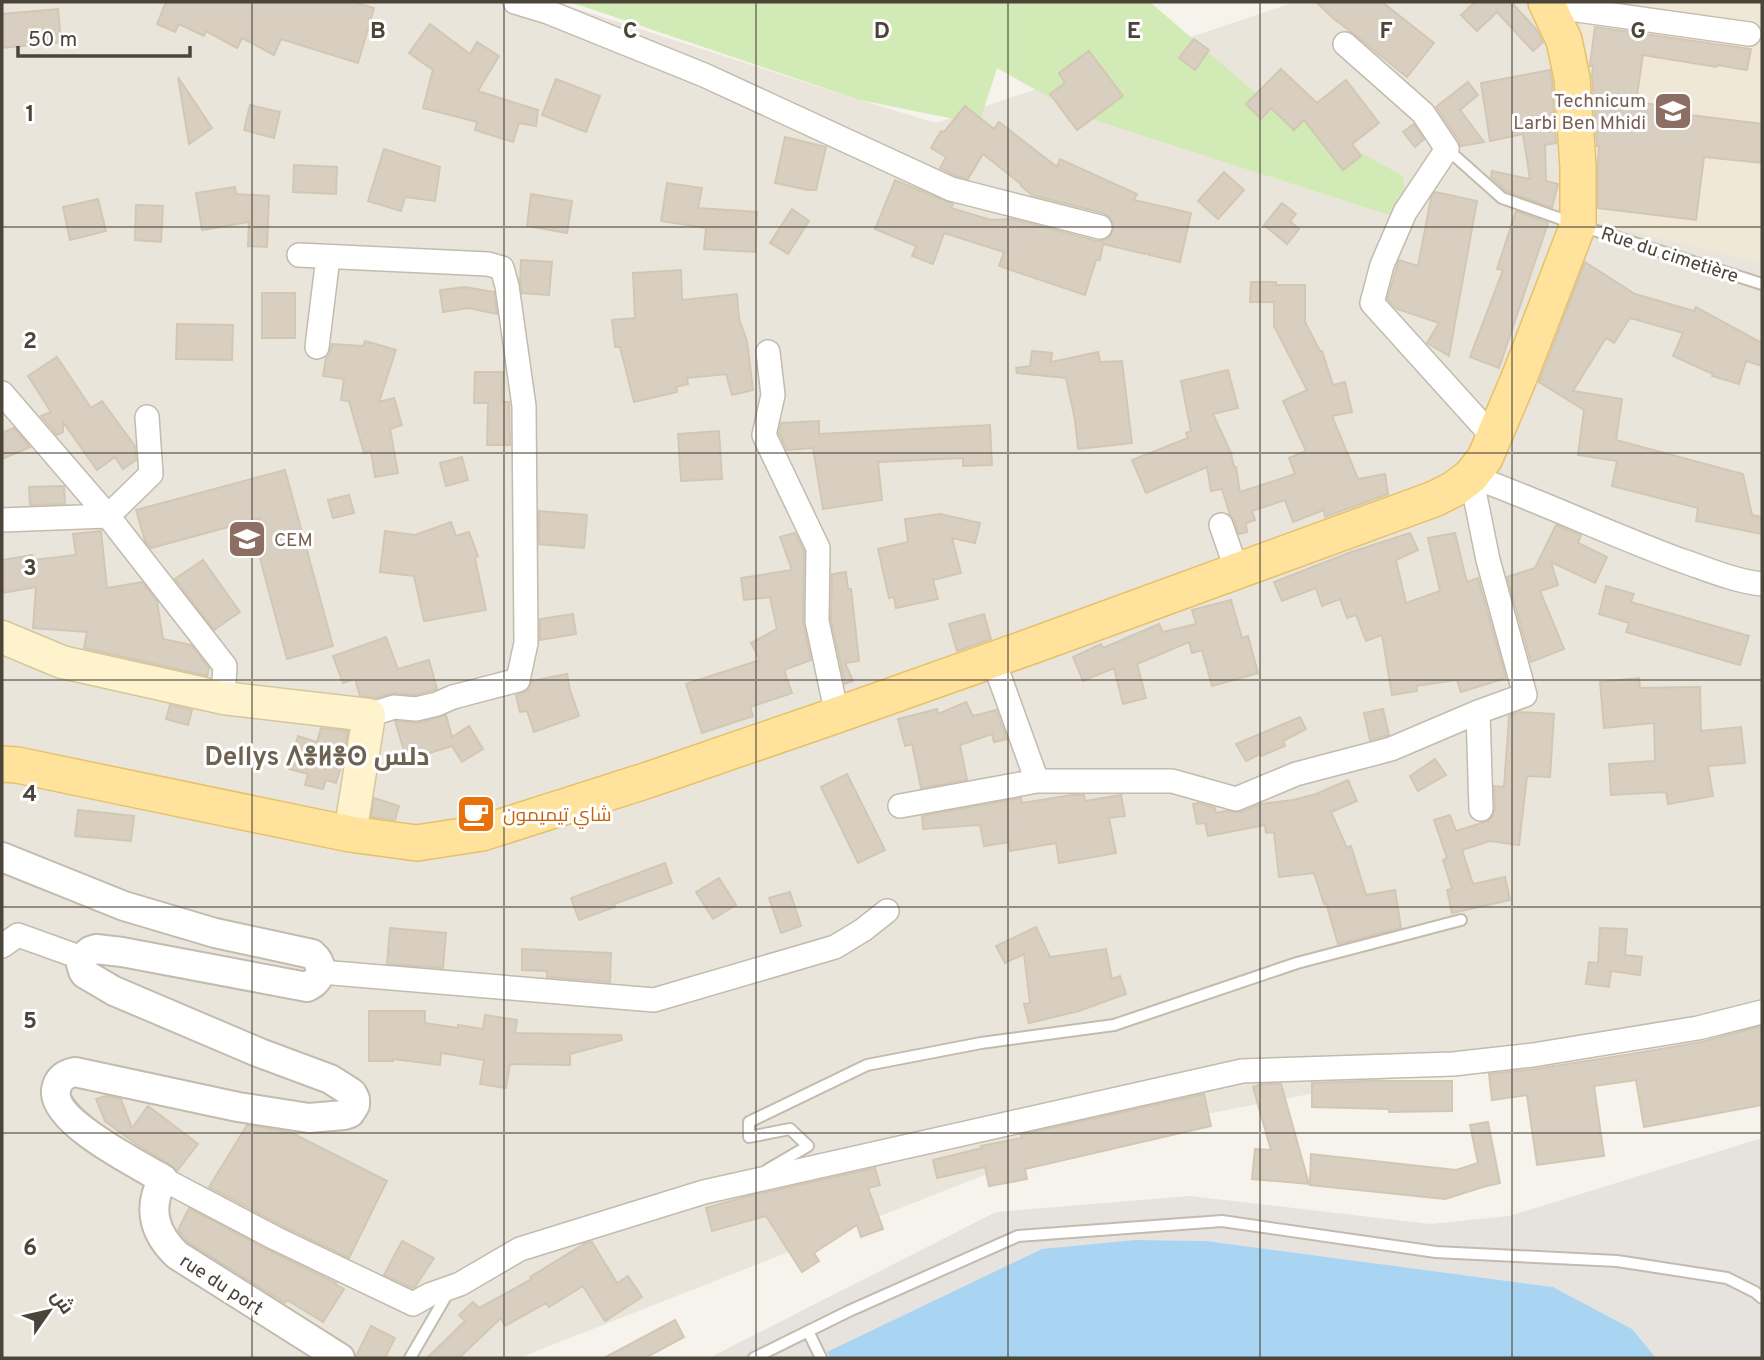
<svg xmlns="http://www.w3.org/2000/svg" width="1764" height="1360" font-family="Overpass,Cairo,'Noto Sans Tifinagh',sans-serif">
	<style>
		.residential { fill: #eae5da }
		.industrial { fill: #e6e2dd }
		.education { fill: #efe8d6 }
		.green { fill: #d2eab5 }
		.water { fill: #a9d4f2 }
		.building { fill: #d8cfc1; stroke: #d3c7b4; stroke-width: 2 }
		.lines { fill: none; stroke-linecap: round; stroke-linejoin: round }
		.service-casing { stroke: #c2bbae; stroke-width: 14 }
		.minor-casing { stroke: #c2bbae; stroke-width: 26 }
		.tertiary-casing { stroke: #c2bbae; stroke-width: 32 }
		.secondary-casing { stroke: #d6c79b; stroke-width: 35 }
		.primary-casing { stroke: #e6c16a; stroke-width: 38 }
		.service { stroke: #fff; stroke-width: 10 }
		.minor { stroke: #fff; stroke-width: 23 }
		.tertiary { stroke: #fff; stroke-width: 28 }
		.secondary { stroke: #fff3cd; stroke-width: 32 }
		.primary { stroke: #ffe39c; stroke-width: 35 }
		.grid { fill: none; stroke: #4b4439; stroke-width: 2; stroke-opacity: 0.55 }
		.labels { text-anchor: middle; stroke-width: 6; stroke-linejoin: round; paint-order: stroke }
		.education-label { font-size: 19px; fill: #785e54; stroke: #fff; text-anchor: end }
		.street-label { font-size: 19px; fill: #4b4439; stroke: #fff }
		.food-label { font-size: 19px; fill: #c56008; stroke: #fff; text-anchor: start }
		.district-label { font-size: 26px; font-weight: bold; fill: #6e6250; stroke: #fff }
		.grid-label { font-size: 23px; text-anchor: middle; font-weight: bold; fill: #4b4439; stroke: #fff; stroke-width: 6; stroke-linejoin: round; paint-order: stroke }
	</style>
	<rect width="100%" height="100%" fill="#f6f3ec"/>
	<path class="residential" d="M2,2H556L860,100L936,123L1295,2H1636L1762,218V1006L1073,1140L519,1358H2Z"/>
	<path class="industrial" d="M1762,1138V1358H1656L1632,1329L1553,1287L1207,1241L1136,1240L827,1352L830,1358H709L996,1212L1190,1196L1430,1224L1509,1216Z"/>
	<path class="education" d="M1579,2H1762V263L1590,221Z"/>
	<path class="green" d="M570,2H1150L1259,96L1403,176L1408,221L1082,116L997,68L979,124L860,100Z"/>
	<path class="water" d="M1136,1240L1207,1241L1553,1287L1632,1329L1656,1358H830L827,1352L1042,1249Z"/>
	<path class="building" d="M166,2H353L374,8L358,63L281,39L274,55L242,38L237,48L206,31L204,36L179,24L175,32L157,24Z
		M1316,2H1382L1434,43L1407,77L1354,34L1334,19Z
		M1475,2H1511L1536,29L1543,42L1533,51L1497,12L1477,31L1461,15Z
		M58,9L61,42L2,48V14Z
		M430,24L470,54L477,42L499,56L478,91L538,110L536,126L519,123L513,142L475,130L477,122L423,108L433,70L409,53Z
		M1595,27L1751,49L1747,70L1717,65L1716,67L1643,55L1636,102L1675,107L1674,113L1762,124V163L1704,157L1696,220L1598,208V160L1599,146H1597L1592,75L1593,66H1590V64Z
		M1194,39L1209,50L1195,70L1179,58Z
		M1089,51L1123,96L1077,130L1050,94L1065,83L1059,73Z
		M1281,69L1317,103L1346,80L1379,123L1352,144L1361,156L1343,170L1304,120L1294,130L1271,108L1261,119L1246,104Z
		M1550,70L1552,81L1556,143L1545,145L1546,181L1558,184L1552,208L1506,191L1491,177L1492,171L1530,179L1523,134L1490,141L1481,83Z
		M178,77L212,128L189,144Z
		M556,79L600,96L586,132L542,115Z
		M1468,82L1478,95L1460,110L1484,142L1460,146L1459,141L1436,107Z
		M250,105L280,112L274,138L244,130Z
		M965,106L994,129L999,122L1057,167L1060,159L1137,194L1134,200L1191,213L1180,262L1149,255V253L1145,254L1103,244L1100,260H1096L1085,295L999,266L1004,252L944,233L933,264L912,256L916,246L875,229L895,180L953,204L951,208L991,220L1012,219L1097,241L1104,240L1110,236L1113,231V223L1109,217L1103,213L1032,195L1021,186L1022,185L983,154L968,179L956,176L940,168L946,157L931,148L941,131L944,132Z
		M1414,124L1424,139L1415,147L1403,132Z
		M785,137L826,147L816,190H808L775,183Z
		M384,149L440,167L435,201L405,197L401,211L368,201Z
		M294,165L337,167L336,194L293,192Z
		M1224,172L1244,190L1218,219L1198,201Z
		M667,183L702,188L698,208L757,212L755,252L704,249L706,228L661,221Z
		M235,187L236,194L269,196L267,247L248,246L249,222L202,230L196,193Z
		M1435,192L1477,201L1449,356L1427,343L1439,323L1397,309L1387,299L1399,260L1418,266L1431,198Z
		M531,194L572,201L567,233L527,226Z
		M98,199L106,231L70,240L63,207Z
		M1282,203L1296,214L1290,221L1299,229L1287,244L1264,225Z
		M136,205L163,206L161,242L135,240Z
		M792,209L809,221L788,254L770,243Z
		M1516,211L1548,223L1499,368L1470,357L1503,270L1497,269Z
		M521,260L552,262L549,295L522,293L520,280Z
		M1585,262L1635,294L1694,311L1696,307L1762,343V366L1746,361L1739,384L1712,376L1713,374L1673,356L1683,333L1630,318L1614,343L1606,338L1573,391L1622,399L1616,440L1743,474L1752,515L1762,517V534L1696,521L1698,508L1612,486L1617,461L1578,455L1584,410L1539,382Z
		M681,270L682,300L737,294L739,319L747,341L753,390L732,395L726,374L687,378L688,384L676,387L677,392L634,402L620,347H615L612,320L635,318L633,273Z
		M1251,282H1276V285H1305V322L1320,351H1322L1333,385L1345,382L1352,412L1332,416L1358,479L1385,474L1388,494L1325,517L1324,510L1293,522L1285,500L1252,511L1255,520L1246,523L1247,532L1239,534L1234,520L1230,515L1222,489L1211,491L1207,467L1146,493L1132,460L1188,438L1186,433L1191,431L1181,381L1228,370L1238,408L1213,414L1231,453L1234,467H1236L1240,492L1295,474L1289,458L1306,451L1283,401L1307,390L1274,326V302H1250Z
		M465,287L494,292L497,314L468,308L443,312L440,290Z
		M262,293H295V338H262Z
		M177,324L233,325L232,360L176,359Z
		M365,341L396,350L379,402L394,398L402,425L390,429L398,473L375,477L371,451L364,453L349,401L341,400L344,379L323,376L326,358L329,355L332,344L363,346Z
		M1032,351L1052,353L1051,362L1098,352L1100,362L1122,361L1132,443L1078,449L1075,420L1066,378L1017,373L1016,368L1030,366Z
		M57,357L91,408L102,401L135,446L136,460L123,469L115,457L97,470L63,422V432L57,435L41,416L51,412L28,376Z
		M475,372H503L502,402H509L510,445H487L488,403H474Z
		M819,421V434L990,425L992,465L963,466V458L878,462L882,500L823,509L813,448L787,450L779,433L781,423Z
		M14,428L30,447L2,459V433Z
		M719,431L722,479L681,481L678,434Z
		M462,457L468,480L446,486L440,463Z
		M285,470L333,646L287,659L251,525L261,518L151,548L145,541L136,510Z
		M64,486L65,504L30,505L29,487Z
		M349,495L354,513L333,518L328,500Z
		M539,511L587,515L584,548L539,544Z
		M940,514L980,523L975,543L952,538L961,573L933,580L938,599L896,608L894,597L889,598L878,549L908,542L905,519Z
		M451,522L456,536L469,532L478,556L475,558L486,610L424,621L414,576L380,572L385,531L415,535Z
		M1556,525L1581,535L1578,543L1607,557L1595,583L1551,562L1558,585L1540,591L1564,649L1531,662L1507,577L1535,568Z
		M101,531L107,588L142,582L157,601L163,639L191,645L209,668L207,676L84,648L87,632L33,628L36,587L2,593V560L32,555L33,560L76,555L73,534Z
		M795,533L804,551L803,621L811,660L784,670L792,693L750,707L753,716L702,733L686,684L760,660L751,643L777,629L770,597L744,600L741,578L792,570L780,537Z
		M1410,533L1418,550L1396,560L1406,603L1440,591L1428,538L1455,533L1467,582L1478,578L1506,678L1461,692L1457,680L1416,686L1417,691L1392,695L1382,635L1366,641L1356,615L1347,618L1340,599L1322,606L1316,588L1282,601L1274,582L1351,552Z
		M203,560L240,612L214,630L175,579Z
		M846,572L848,589H851L859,661L845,663L853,681L845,684L831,620L832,574Z
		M1606,586L1634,594L1631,602L1749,636L1740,665L1626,632L1629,623L1599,614Z
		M1231,600L1242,638L1248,636L1258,673L1212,686L1202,650L1192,653L1189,642L1137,664L1146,698L1123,704L1114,668L1083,681L1073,657L1101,644L1103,648L1159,624L1163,632L1196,624L1192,610Z
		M573,614L576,634L540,640V619Z
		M984,614L991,639L957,651L949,624Z
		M386,637L398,669L429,660L437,689L415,695L395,693L375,698L360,696L355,679L343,683L333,656Z
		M567,674L570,690L579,716L534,732L527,711L520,712L516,695L528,690L532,681Z
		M1639,678L1640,688L1700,687L1701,731L1741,727L1745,763L1708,766L1713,796L1668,804L1666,792L1611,795L1609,764L1655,761L1654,723L1604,728L1600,682Z
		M966,702L973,716L996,710L1007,739L994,742L992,734L960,745L967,780L921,788L912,744L905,746L898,719L937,709L938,714Z
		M170,705L192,710L188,725L166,719Z
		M1383,709L1389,735L1370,740L1364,713Z
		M1519,712L1554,714L1550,777L1527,776L1519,845L1490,841L1462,850L1473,884L1505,877L1510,900L1452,913L1447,890L1452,889L1443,860L1447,858L1434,820L1450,815L1456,831L1488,821L1493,816L1495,809L1494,786L1504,787L1509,716Z
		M446,715L452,737L469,726L483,749L462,762L452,746L407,760L395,721L419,723Z
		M1300,717L1306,729L1283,741L1285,746L1261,756L1260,754L1246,761L1236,744Z
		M321,728L348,731L344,757L336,783L326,780L323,789L305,785L308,774L289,769L298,736L317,742Z
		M1435,759L1446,775L1418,791L1410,776Z
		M847,774L885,850L858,863L821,787Z
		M1348,780L1357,801L1331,812L1347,848L1351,846L1366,895L1395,890L1401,928L1338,944L1326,903L1324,904L1314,873L1279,877L1274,832L1266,833L1265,825L1208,836L1205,823L1197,824L1193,804L1199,803L1215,808L1216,813L1226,811L1241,812L1261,804L1293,800L1316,794Z
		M1072,795H1084L1085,801L1121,795L1125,816L1109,818L1116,853L1059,863L1056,843L1010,851L1009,842L984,846L980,825L923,829L922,816L1021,798L1022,803Z
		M374,798L399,806L395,820L371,817Z
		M78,810L134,816L131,841L75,836Z
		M665,863L672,883L614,904L615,907L579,920L571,898Z
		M719,878L736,905L713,919L696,892Z
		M790,892L801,926L781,933L769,898Z
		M1036,927L1050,957L1106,949L1112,979L1120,976L1126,994L1079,1011L1029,1023L1024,1004L1030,1003L1024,954L1005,963L996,946Z
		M390,928L446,933L443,968L387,964Z
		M1600,928L1627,929L1625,955L1642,957L1640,975L1611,971L1609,987L1586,984L1589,962L1598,963Z
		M522,949L611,953L610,982L547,977V971L522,970Z
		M369,1011H425V1023L458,1028V1025L483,1029L485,1015L517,1020L515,1033L621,1035L622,1040L570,1054V1065L510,1064L506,1088L480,1084L484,1060L441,1053L440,1065L393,1059V1061H369Z
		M1762,1026V1105L1644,1127L1636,1080L1594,1086L1604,1156L1537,1165L1527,1095L1492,1100L1489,1074L1535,1069L1631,1054L1701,1042Z
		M1367,1081H1452V1111L1389,1112V1109L1312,1107V1083Z
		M1262,1084H1281L1309,1184L1252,1179L1255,1149L1271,1150L1253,1087Z
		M1204,1094L1211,1126L1025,1169L1027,1179L989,1186L985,1167L937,1178L933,1160L982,1148L981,1146L1022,1138L1021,1135Z
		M106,1096L121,1099L132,1128L148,1106L198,1144L177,1171L171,1165L136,1144L105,1121L96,1099Z
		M1488,1122L1500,1183L1483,1187L1445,1199L1310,1185L1311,1154L1456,1170L1478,1163L1470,1125Z
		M247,1125L290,1132L387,1181L349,1258L281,1225L209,1187Z
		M875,1168L880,1185L868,1188L883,1229L861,1237L857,1225L814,1253L819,1261L802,1272L766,1216L712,1231L706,1208L745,1197Z
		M189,1208L268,1250L336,1283L335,1284L344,1289L323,1322L287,1300L285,1303L188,1242L178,1230Z
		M402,1241L434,1258L415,1287L412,1288L384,1275Z
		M592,1242L617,1283L628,1276L642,1297L605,1321L583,1286L549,1307L546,1303L505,1326L501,1318L459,1358H427L465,1321L459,1315L473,1302L479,1308L532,1279L530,1277L584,1244Z
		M675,1320L684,1337L645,1358H604Z
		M371,1326L395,1338L385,1358H357L356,1356Z"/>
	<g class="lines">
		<g class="service-casing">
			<path id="service" d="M1447,149L1502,198L1578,225L1762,284
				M767,1170L808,1146L790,1129L749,1137V1122L867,1065L981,1043L1114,1025L1297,963L1461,920
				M808,1331L821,1358
				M410,1358L449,1291
				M754,1358L849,1311L1018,1236L1222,1221L1436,1252L1617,1261L1727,1278L1755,1292L1762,1298"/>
		</g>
		<g class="minor-casing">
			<path id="minor" d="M515,2L548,12L704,75L951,189L1100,227
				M1549,6L1749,34
				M1345,44L1423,113L1447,149L1405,212L1382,265L1372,303L1494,438
				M299,255L488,264L502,268L507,286L524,406L526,643L518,680L453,697L437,704L416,709L394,707L369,715
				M317,347L328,257
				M768,352L773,395L764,435L818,548L817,621L837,715
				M2,393L108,516L151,474L147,417
				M1471,476L1488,560L1525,695L1478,712L1481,809
				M1471,476C1542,502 1610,534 1680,560C1707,569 1734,581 1762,584
				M2,520L108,516L225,666L223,698
				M1221,525L1237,571
				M993,659L1037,781H1172L1236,799L1296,774L1391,749L1478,712
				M900,806L1037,781
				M2,946L18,935L82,958
				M321,972L654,1000L835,947L863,930L887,911
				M163,1179L275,1238L413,1304L429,1295L460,1284L520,1249L704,1192L1242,1071L1453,1064L1533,1055L1698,1028L1762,1012"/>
		</g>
		<g class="tertiary-casing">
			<path id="tertiary" d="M2,857L124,906L215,933L312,954C325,965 322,980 307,987L122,952L96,949L90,951L82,958L81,964L83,971L85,974L114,991L260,1053L330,1079L352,1093L355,1099V1105L350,1113L344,1115L309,1118L238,1107L75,1072C65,1074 58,1079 56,1090C51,1121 139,1165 163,1179C147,1208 154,1233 177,1255L340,1358"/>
		</g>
		<g class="secondary-casing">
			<path id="secondary" d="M2,637L62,662L223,698L369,715L350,834"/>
		</g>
		<g class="primary-casing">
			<path id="primary" d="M2,764L17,765L350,834L417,843L482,833L648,780L837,715L1040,643L1434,499L1454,489L1471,476L1485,458L1519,378L1578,225V167L1572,78L1564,40L1546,2"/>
		</g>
		<use href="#service" class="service"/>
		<use href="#minor" class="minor"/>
		<use href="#tertiary" class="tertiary"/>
		<use href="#secondary" class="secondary"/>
		<use href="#primary" class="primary"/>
	</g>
	<path class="grid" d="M252,2V1358M504,2V1358M756,2V1358M1008,2V1358M1260,2V1358M1512,2V1358M2,227H1762M2,453H1762M2,680H1762M2,907H1762M2,1133H1762"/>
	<defs>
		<g id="school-square" transform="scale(2.0125)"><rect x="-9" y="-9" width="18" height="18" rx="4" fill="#8d6e63" stroke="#fff"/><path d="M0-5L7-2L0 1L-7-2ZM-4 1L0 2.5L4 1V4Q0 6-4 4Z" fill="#fff"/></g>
		<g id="cafe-square" transform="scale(2.0125)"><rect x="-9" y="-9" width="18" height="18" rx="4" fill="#e8710a" stroke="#fff"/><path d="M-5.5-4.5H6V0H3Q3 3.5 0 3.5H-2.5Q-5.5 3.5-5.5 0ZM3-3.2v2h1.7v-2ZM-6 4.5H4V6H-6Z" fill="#fff"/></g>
	</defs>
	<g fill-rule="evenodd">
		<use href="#school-square" x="1673" y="111"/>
		<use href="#school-square" x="247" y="539"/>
		<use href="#cafe-square" x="476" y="814"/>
	</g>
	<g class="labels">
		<g class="education-label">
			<text x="1646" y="107">Technicum<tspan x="1646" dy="22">Larbi Ben Mhidi</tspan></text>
			<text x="274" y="546" text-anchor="start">CEM</text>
		</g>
		<g class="street-label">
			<text transform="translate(1670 254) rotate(18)" y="7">Rue du cimetière</text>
			<text transform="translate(222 1284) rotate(33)" y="7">rue du port</text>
		</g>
		<g class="food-label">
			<text x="503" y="821">شاي تيميمون</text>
		</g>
		<g class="district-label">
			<text x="317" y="765">Dellys ⴷⴻⵍⴻⵙ دلس</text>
		</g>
	</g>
	<g class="grid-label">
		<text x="378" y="38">B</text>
		<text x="630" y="38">C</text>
		<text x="882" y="38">D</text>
		<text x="1134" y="38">E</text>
		<text x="1386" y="38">F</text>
		<text x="1638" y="38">G</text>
		<text x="30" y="121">1</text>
		<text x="30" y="348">2</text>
		<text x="30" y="575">3</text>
		<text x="30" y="801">4</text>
		<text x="30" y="1028">5</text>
		<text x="30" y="1255">6</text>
	</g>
	<rect width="1764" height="1360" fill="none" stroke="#4b4439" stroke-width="7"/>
	<g transform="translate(49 1311) rotate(56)" stroke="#ffffff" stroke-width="5" paint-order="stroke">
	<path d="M0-5L12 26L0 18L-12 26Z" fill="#4b4439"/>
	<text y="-10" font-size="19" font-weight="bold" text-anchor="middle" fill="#4b4439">ش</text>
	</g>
	<path d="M18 46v10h172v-10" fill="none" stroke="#4b4439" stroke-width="3.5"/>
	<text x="28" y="46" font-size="21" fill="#4b4439" stroke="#ffffff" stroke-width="5" paint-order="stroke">50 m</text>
</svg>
